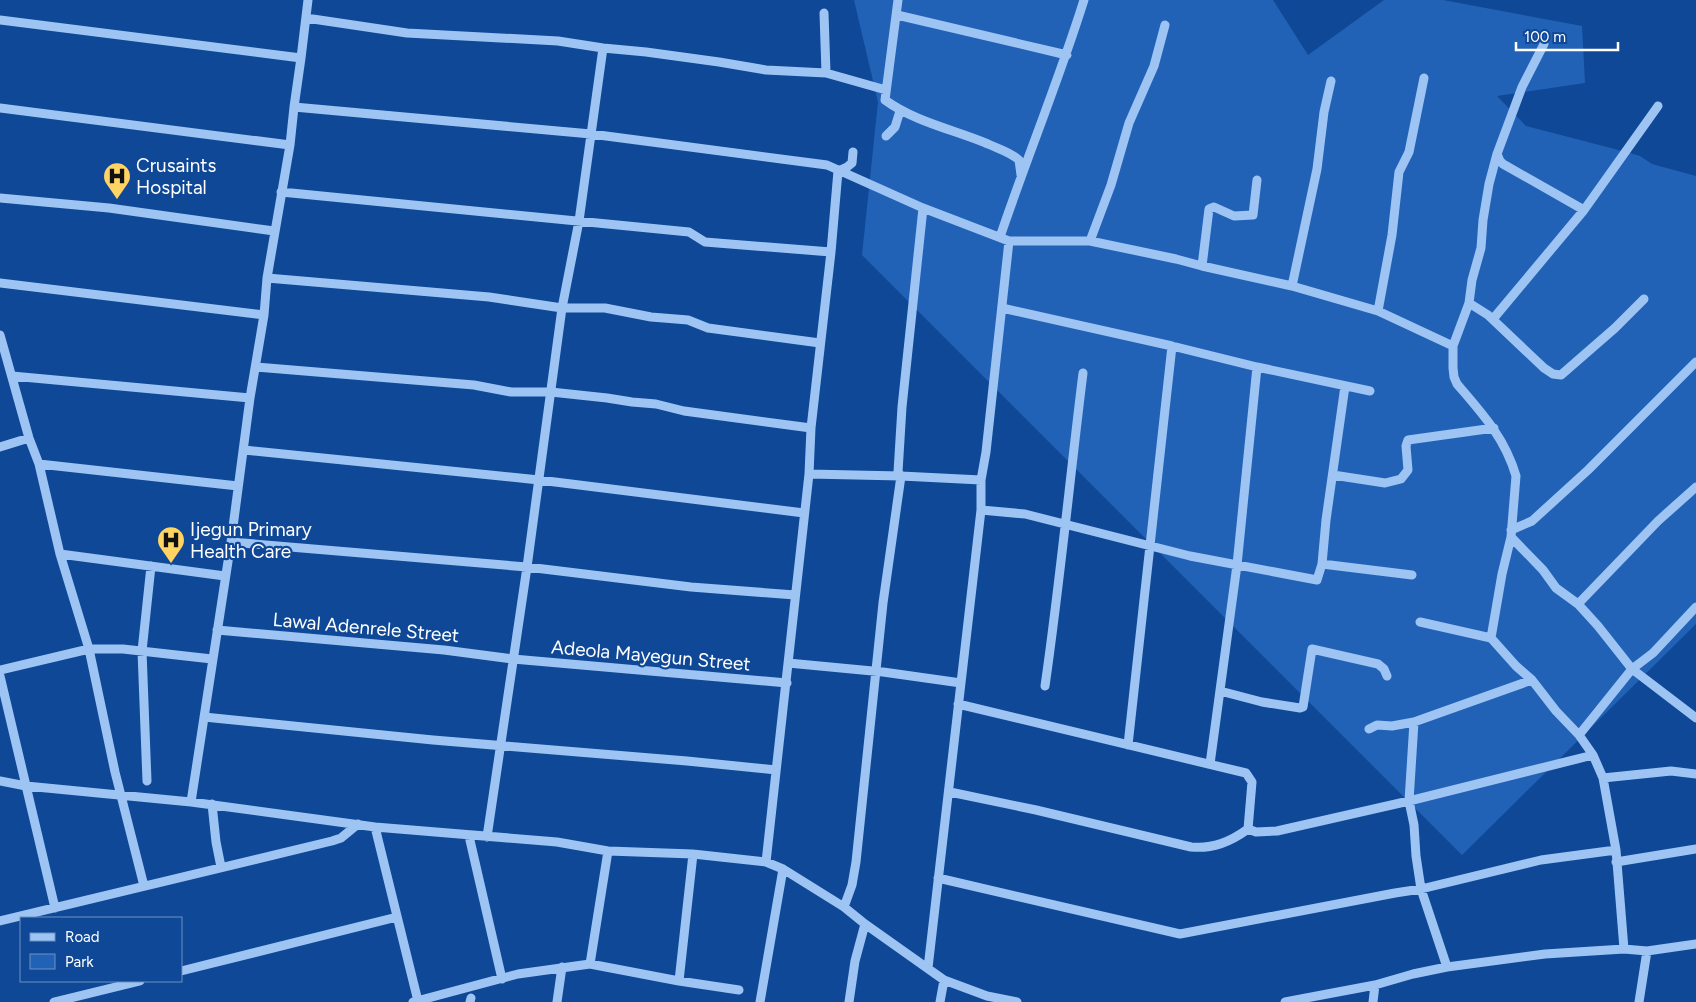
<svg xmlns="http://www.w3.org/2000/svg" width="1696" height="1002" font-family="Figtree,sans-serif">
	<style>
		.green { fill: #2262b6 }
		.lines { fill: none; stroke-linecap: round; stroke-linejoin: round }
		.minor { stroke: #9ec4f4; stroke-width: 9 }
		.labels { text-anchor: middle; stroke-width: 4.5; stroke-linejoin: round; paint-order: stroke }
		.poi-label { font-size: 19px; fill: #fff; stroke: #0f4896; text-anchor: start }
		.street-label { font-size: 19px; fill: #fff; stroke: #0f4896 }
	</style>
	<rect width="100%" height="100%" fill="#0f4896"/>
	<path class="green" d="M854,0H1273L1308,55L1384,0H1443L1582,26L1585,83L1497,96L1526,126L1630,153L1640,156L1652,164L1696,176V624L1462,855L862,255L878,102Z"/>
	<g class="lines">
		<path class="minor" d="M898,0L885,100C915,122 955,130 988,144C999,149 1010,152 1019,160L1021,175
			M824,13L826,73
			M897,15L1067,55
			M306,18L407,33L558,41L603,48L646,52L719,62L766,70L826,73L886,90
			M0,20L301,58
			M1544,44L1522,87L1497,154L1500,161L1503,164L1584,210
			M294,107L591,134L827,165L923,208L1009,241H1090L1176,259L1202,266L1292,286L1378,311L1453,346
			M0,108L290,145
			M886,136L895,127L900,111
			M838,171L847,167L852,163L853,152
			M281,192L689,232L705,242L831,252
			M0,198L109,208L274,231
			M1000,237C1027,157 1059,80 1084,0
			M1090,241L1111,185L1129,123L1154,66L1165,25
			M1202,266L1209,209L1214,207L1234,216L1253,215L1257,180
			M267,278L489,297L562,308H605L651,317L688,320L708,328L820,343
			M0,283L264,315
			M1292,286L1317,169L1324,112L1331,81
			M1469,303L1488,315L1544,368L1553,374L1561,375L1615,328L1644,299
			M1002,308L1172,346L1257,367L1370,391
			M1378,311L1392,235L1399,172L1409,152L1424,78
			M1493,319L1584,210L1658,106
			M0,335L29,438L39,464L60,554L89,649L115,772L144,886
			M256,367L474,385L511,392H551L607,398L632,402L656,404L684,411L811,428
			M12,376L250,398
			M0,447L29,438
			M244,450L539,480L804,513
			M39,464L238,486
			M809,474L901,476L981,480
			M1333,475L1385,483L1401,479L1408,470L1406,446L1408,440L1494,428
			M981,510L1025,514L1190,556L1317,580L1322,564L1326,520L1345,386
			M1511,530L1532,521L1588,470L1696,362
			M1511,537L1543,570L1556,588L1578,604L1598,626L1632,669L1696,718
			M231,542L527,567L691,587L795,595
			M60,554L225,576
			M1322,564L1412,575
			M1578,604L1658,521L1696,487
			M1420,622L1491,638L1516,666L1532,680L1556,711L1579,735L1593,755L1603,778L1616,850L1624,949
			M217,630L444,650L513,659L787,683
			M1491,638L1502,574L1511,537L1516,476C1505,438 1482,413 1457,384L1454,377L1453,368V346L1469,303L1472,280L1481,248L1483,220L1489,184L1497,154
			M788,663L883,672L961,683
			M0,670L89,649H123L212,659
			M0,676L55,908
			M1045,686C1060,582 1070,477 1083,373
			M1220,691L1262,702L1300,708L1303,707L1312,649L1378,664L1384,669L1387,676
			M204,717L433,740L687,761L776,770
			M1414,722L1409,801L1414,825L1416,856L1421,889L1447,967
			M1369,729L1377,725L1392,726L1414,722L1532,680
			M1579,735L1632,669L1653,653L1696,607
			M1128,745L1172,346
			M1210,764L1237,565L1257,367
			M1603,778L1671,771L1696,774
			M0,781L26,786L191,802L375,827L557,842L608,851L693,854L766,862L783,869L844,907L865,924L944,980L987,996L1017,1002
			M147,781L142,651L151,566
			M950,792L1036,810L1191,847C1213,849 1230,842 1248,829L1252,782L1246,773L958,704
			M191,802L231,542L250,398L264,315L267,278L290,145L294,107L301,58L308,0
			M212,804L216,842L221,867
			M375,827L418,1001
			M1248,829L1256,832L1277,831L1409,801L1593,755
			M469,836L502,979
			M487,837L527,567L562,308L579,221L603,48
			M766,862L809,474L811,428L831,252L838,171
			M1616,862L1696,849
			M938,878L1180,934L1395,893L1421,889L1541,860L1616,850
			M844,907L852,885L856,862L883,603L901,476L898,472L902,407L923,208
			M0,921L332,841L341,838L358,824
			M590,964L608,851
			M928,968L981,510V480L986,452L1009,241
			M181,971L397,917
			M679,981L693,854
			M54,1002L140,981
			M413,1002L518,974L590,964L679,981L739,990
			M470,1002L471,998
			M557,1002L562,967
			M760,1002L783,869
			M849,1002L855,961L865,924
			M940,1002L944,980
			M1285,1002L1375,985L1413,974L1447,967L1545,954L1624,949L1647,951L1696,944
			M1373,1002L1375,985
			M1639,1002L1647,951"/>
	</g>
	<defs>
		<g id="hospital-pin" transform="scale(1.4375)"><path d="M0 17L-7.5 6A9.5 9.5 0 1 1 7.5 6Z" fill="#ffd462" stroke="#0f4896"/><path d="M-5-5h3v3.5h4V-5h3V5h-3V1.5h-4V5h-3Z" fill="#111"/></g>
	</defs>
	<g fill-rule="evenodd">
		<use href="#hospital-pin" x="117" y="176"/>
		<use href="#hospital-pin" x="171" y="540"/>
	</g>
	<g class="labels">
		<g class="poi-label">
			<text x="136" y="172">Crusaints<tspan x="136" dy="22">Hospital</tspan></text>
			<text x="190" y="536">Ijegun Primary<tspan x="190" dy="22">Health Care</tspan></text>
		</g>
		<g class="street-label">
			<text transform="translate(366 627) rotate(5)" y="7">Lawal Adenrele Street</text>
			<text transform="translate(651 655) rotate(5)" y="7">Adeola Mayegun Street</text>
		</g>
	</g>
	<rect x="20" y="917" width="162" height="65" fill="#0f4896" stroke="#6f91c0"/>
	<rect x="30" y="933" width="25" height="8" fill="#9ec4f4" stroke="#6f91c0"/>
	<text x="65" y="942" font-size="15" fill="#ffffff">Road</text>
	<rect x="30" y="954" width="25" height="15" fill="#2262b6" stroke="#6f91c0"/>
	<text x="65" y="967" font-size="15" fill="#ffffff">Park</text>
	<path d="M1516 42v8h102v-8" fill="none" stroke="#ffffff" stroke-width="2.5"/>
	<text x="1524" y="42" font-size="15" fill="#ffffff" stroke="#0f4896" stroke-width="4" paint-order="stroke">100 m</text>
</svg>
